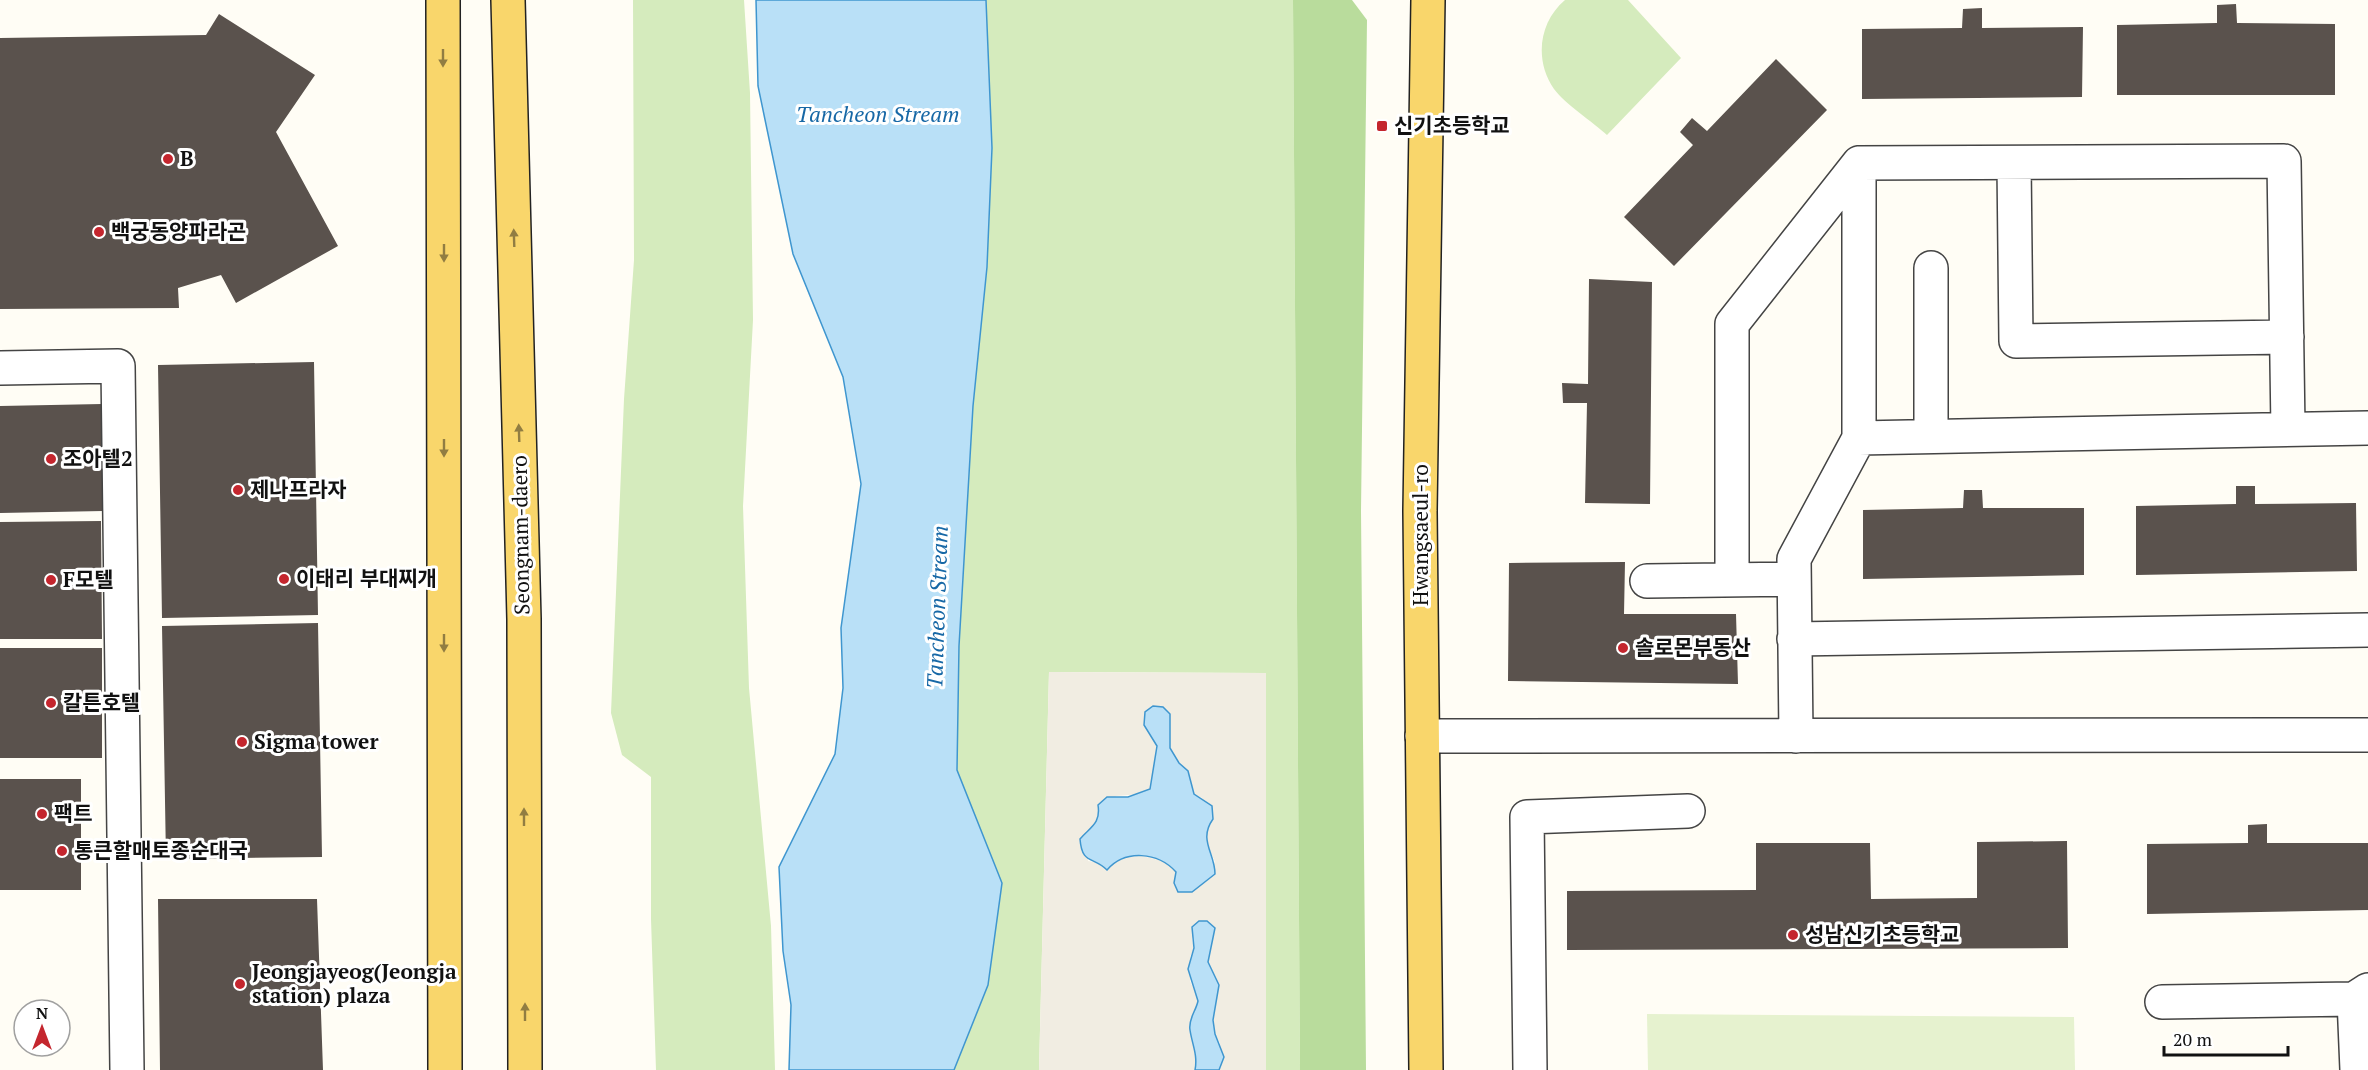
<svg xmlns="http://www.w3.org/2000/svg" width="2368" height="1070" font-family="'PT Serif','Noto Sans KR',serif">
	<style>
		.green { fill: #d5ebbd }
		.forest { fill: #b9dc9c }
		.pitch { fill: #e6f2cf }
		.plaza { fill: #f1ede2; fill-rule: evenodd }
		.water { fill: #b9e0f7; stroke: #3f96cf; stroke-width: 1.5 }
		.building { fill: #5a524d }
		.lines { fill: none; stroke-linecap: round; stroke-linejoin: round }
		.minor-casing { stroke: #444; stroke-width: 36 }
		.major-casing { stroke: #222; stroke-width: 36 }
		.minor { stroke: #fff; stroke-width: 33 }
		.major { stroke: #f9d66b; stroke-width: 33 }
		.oneway { fill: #917d42 }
		.poi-dot { fill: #c4262e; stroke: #fff; stroke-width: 2 }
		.labels { text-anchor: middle; stroke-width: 6; stroke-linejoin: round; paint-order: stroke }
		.poi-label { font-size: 21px; font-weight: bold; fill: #111; stroke: #fff; text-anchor: start }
		.street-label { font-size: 21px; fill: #111; stroke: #fff }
		.water-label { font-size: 22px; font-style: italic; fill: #1768a6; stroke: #fff }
	</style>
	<rect width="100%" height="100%" fill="#fffdf5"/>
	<path class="green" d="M633,0H744L750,93L753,320L743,506L749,688L771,926L775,1070H656L651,919V777L622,755L611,713L624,399L634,260Z
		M986,0H1293L1300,1070H1266V673L1049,672L1039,1070H954L988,985L977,826L957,770L959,646L973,406L987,267L992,148Z
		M1565,0H1628L1681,58L1607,135C1593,122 1565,104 1554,89C1534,60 1539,22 1565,0Z"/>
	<path class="forest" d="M1293,0H1352L1367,20L1361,511L1366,1070H1300Z"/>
	<path class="pitch" d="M1647,1014L2074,1017L2075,1070H1648Z"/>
	<path class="plaza" d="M1049,672L1266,673V1070H1219L1221,1067L1220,1043L1215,1034L1213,1020V1008L1219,985L1208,962L1213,937L1199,921L1192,939L1194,948L1190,957V981L1199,1001L1190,1030L1196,1062L1195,1070H1039ZM1144,725L1169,737L1170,748L1179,763L1188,771L1194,794L1202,798L1213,819L1207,828L1205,839L1215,862L1178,892L1174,883L1176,872L1167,862L1142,856L1127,857L1115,861L1107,870L1100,863L1088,861L1086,832L1096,825L1116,796L1140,794L1150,789L1153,782L1157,746Z"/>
	<path class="water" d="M756,0H986L992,148L987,267L973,406L959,646L957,770L1002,883L988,985L954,1070H789L791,1005L783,951L779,867L835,754L843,688L841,628L861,484L843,377L793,254L758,86Z
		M1153,706L1163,707L1170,714V748L1179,763L1188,771L1194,794L1212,806L1213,819C1198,840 1215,853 1215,874L1192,892H1178L1174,883L1176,872C1158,852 1125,849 1107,870C1093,856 1082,865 1080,839C1090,827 1101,824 1098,805L1107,797H1128L1150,789L1157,746L1144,725L1145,712Z
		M1199,921H1207L1215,928L1208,962L1219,985L1213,1020L1215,1034L1224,1057L1219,1070H1195C1198,1055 1192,1044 1190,1030C1188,1019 1196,1011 1198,1001L1188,969L1194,948L1192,927Z"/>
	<path class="building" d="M2236,4L2237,23L2335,24V95H2117V25L2217,23V5Z
		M1982,8V28L2083,27L2082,97L1862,99V29L1962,28L1963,9Z
		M219,14L315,75L276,132L338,246L236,303L221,275L178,288L179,308L0,309V38L206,35Z
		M1776,59L1827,110L1674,266L1624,217L1693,145L1680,132L1692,118L1707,131Z
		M1589,279L1652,282L1650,504L1585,503L1587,403H1563L1562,383L1588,384Z
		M314,362L318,615L162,618L158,365Z
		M102,404L103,511L0,513V406Z
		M2236,486H2255V504L2356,503L2357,571L2136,575V506L2236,504Z
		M1964,490H1982L1983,508H2084V575L1863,579V510L1963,508Z
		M101,521L102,639H0V522Z
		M1625,562L1624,614H1736L1738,684L1508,681L1509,563Z
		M318,623L322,857L166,859L162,626Z
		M0,648H102V758H0Z
		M0,779H81V890H0Z
		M2267,824V843H2368V910L2147,914V844L2248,843V825Z
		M2067,841L2068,948L1567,950V891L1756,890V843H1870L1871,899L1977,898V842Z
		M158,899H317L323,1070H160Z"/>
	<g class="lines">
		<g class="minor-casing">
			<path id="minor" d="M2014,163L2016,341L2287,337
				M1931,268V435
				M0,368L118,366L127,1070
				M1859,438V163L2284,161L2288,429
				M1732,579V324L1859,163
				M1647,581L1792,579
				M1794,639L2368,630
				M1422,736L2368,735
				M1796,736L1794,559L1859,438L2368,428
				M2354,999L2357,1070
				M2162,1002L2354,999L2368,990
				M1530,1070L1527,817L1688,811"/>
		</g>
		<g class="major-casing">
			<path id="major" d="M443,0L445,1070
				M508,0L524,619L525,1070
				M1426,1070L1420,511L1428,0"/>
		</g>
		<use href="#minor" class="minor"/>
		<use href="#major" class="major"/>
	</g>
	<defs><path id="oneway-solid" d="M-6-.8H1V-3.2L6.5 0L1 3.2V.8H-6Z" transform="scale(1.5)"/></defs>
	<g class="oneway">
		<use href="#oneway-solid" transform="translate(443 58) rotate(90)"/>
		<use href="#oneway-solid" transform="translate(514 238) rotate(-92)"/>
		<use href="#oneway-solid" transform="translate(444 253) rotate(90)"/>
		<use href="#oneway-solid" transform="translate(519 433) rotate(-92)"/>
		<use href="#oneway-solid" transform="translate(444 448) rotate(90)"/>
		<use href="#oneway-solid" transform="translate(444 643) rotate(90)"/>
		<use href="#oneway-solid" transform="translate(524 817) rotate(-90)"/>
		<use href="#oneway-solid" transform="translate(525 1012) rotate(-90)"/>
	</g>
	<g class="poi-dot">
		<rect x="1376" y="120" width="12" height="12" rx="3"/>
		<circle cx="168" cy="159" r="6"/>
		<circle cx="99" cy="232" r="6"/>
		<circle cx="51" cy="459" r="6"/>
		<circle cx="238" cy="490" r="6"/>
		<circle cx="284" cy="579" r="6"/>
		<circle cx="51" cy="580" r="6"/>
		<circle cx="1623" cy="648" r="6"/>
		<circle cx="51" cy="703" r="6"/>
		<circle cx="242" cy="742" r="6"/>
		<circle cx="42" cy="814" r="6"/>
		<circle cx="62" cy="851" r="6"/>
		<circle cx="1793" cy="935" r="6"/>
		<circle cx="240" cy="984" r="6"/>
	</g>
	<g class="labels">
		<g class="poi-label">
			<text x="1394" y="133">신기초등학교</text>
			<text x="180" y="166">B</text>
			<text x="111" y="239">백궁동양파라곤</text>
			<text x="63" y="466">조아텔2</text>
			<text x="250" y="497">제나프라자</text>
			<text x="296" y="586">이태리 부대찌개</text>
			<text x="63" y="587">F모텔</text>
			<text x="1635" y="655">솔로몬부동산</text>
			<text x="63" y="710">칼튼호텔</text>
			<text x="254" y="749">Sigma tower</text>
			<text x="54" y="821">팩트</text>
			<text x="74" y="858">통큰할매토종순대국</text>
			<text x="1805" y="942">성남신기초등학교</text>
			<text x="252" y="979">Jeongjayeog(Jeongja<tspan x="252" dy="24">station) plaza</tspan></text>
		</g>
		<g class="street-label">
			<text transform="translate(521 535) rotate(-91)" y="7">Seongnam-daero</text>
			<text transform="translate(1421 535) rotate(-90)" y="7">Hwangsaeul-ro</text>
		</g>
		<g class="water-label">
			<text x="878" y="122">Tancheon Stream</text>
			<text transform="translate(937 607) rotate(-88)" y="8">Tancheon Stream</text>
		</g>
	</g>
	<g transform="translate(42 1028)"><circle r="28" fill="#ffffff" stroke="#a0a0a0" stroke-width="1.5"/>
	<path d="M0-4.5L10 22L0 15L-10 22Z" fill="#c4262e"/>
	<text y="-9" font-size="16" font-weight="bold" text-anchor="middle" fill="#111111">N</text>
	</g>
	<path d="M2164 1046v9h124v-9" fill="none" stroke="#111111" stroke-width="3"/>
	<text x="2173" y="1046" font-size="18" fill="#111111" stroke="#ffffff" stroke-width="4.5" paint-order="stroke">20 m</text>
</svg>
